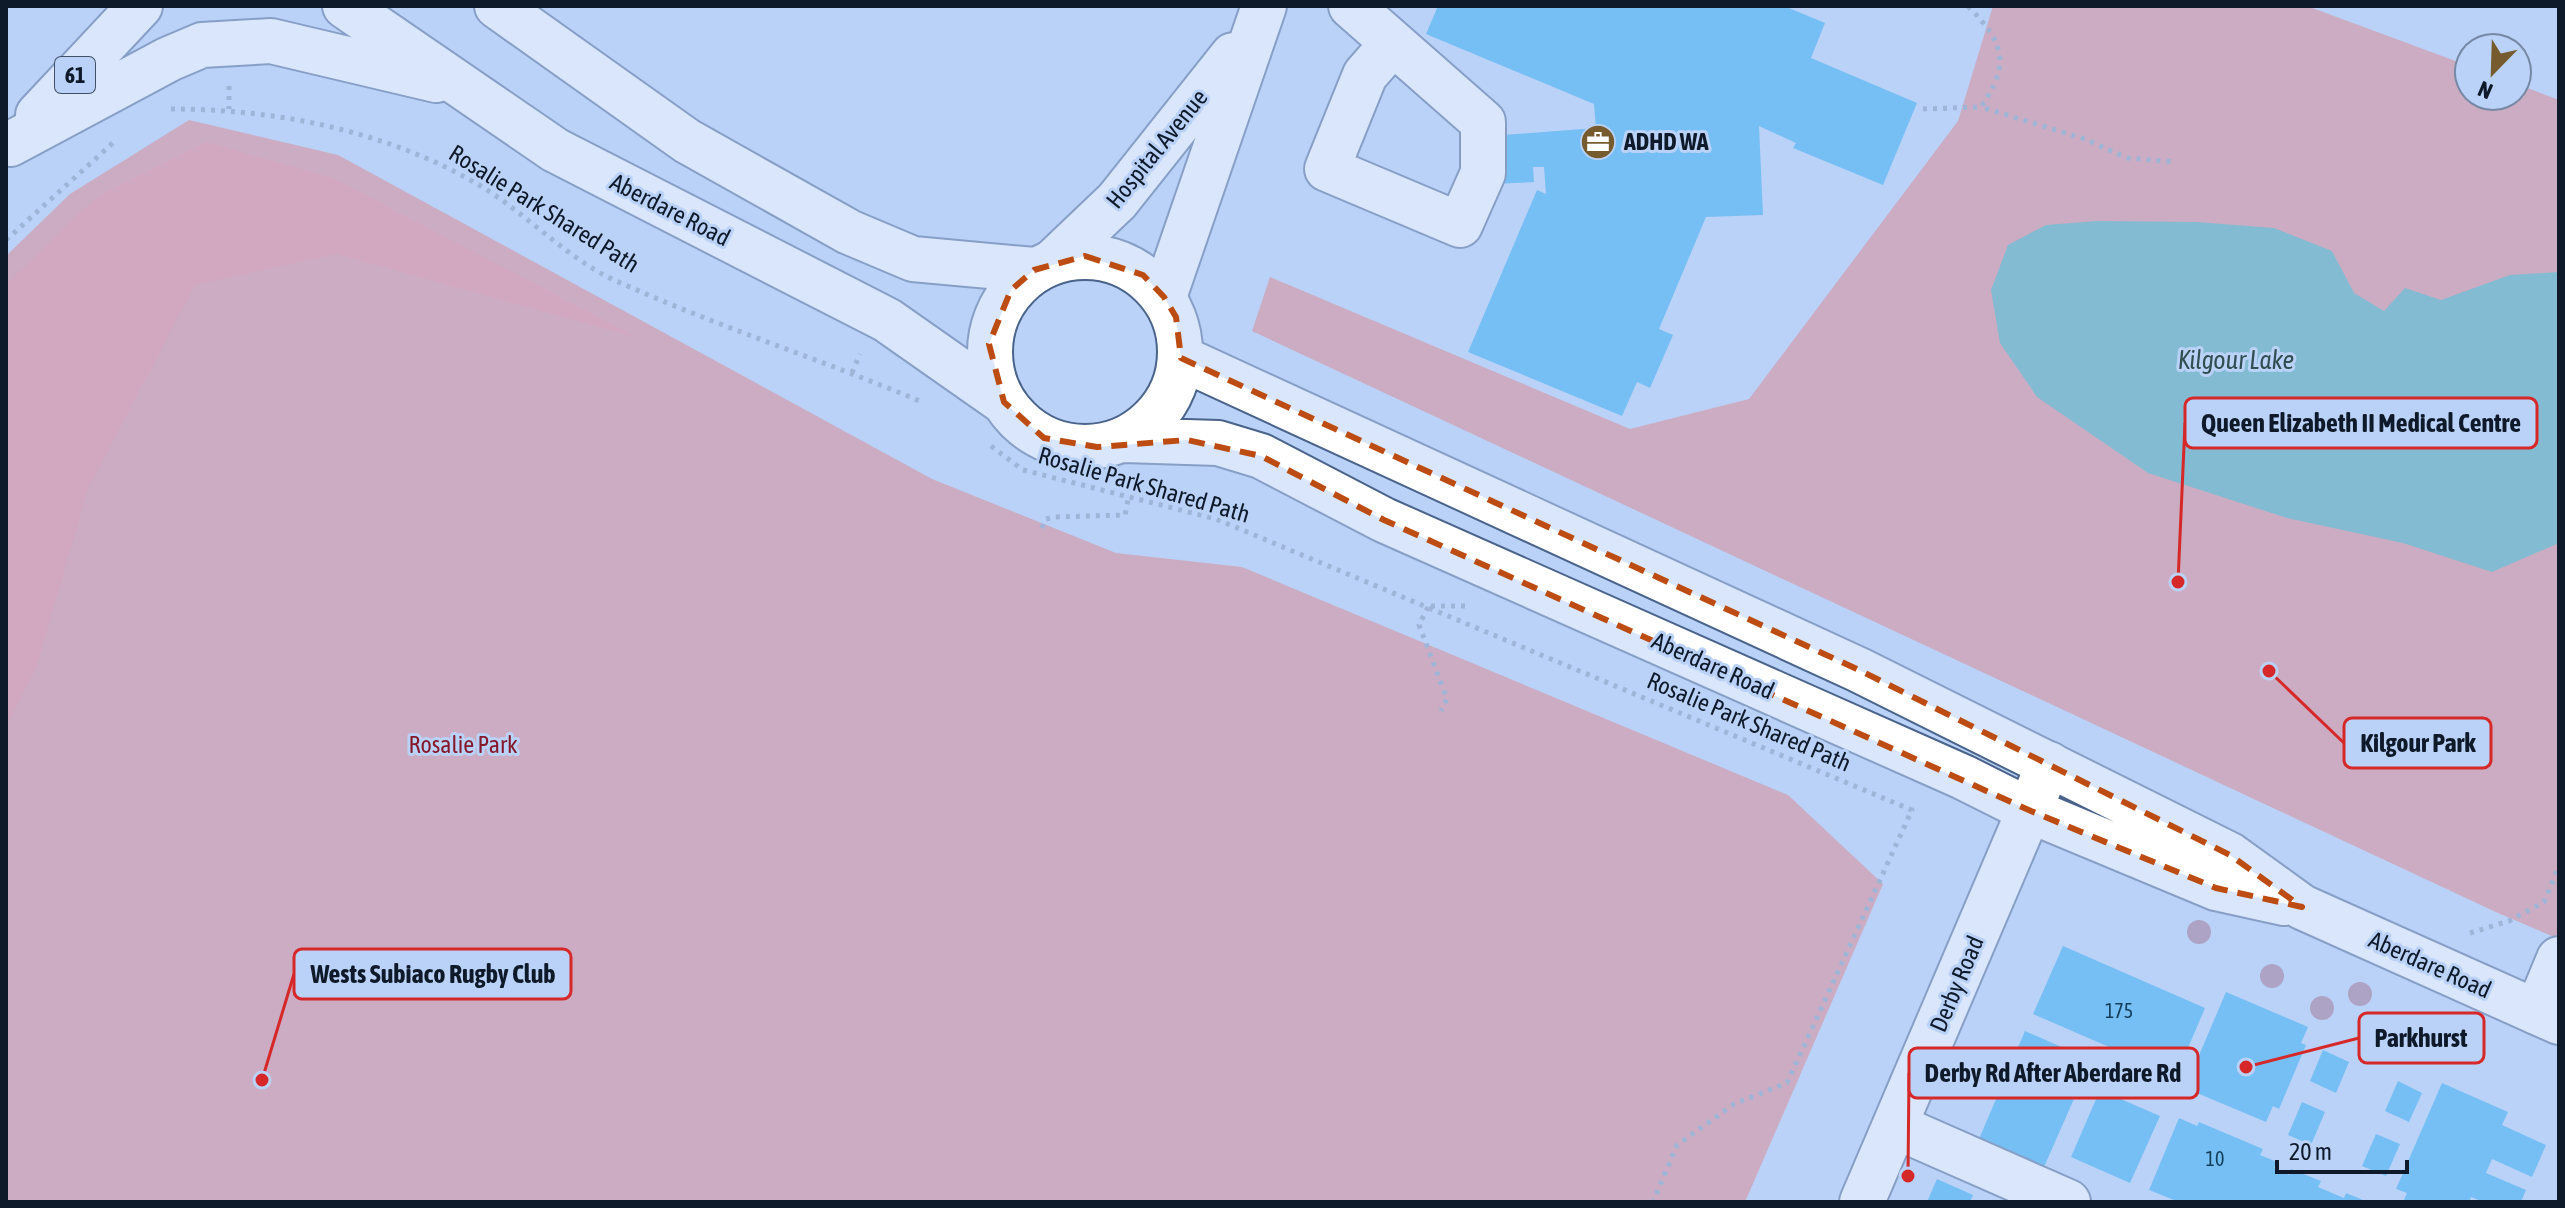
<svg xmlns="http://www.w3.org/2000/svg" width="2565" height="1208" font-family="'Asap Condensed',sans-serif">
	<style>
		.green { fill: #e17f81 }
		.forest { fill: #ee767b }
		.water { fill: #40a0a4 }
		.building { fill: #23a9ef }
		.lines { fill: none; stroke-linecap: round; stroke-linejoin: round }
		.minor-casing { stroke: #49638b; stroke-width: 48 }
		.major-casing { stroke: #49638b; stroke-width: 48 }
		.path { stroke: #7f93b1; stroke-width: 5; stroke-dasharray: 4 6; stroke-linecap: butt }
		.minor { stroke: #fff; stroke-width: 44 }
		.major { stroke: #fff; stroke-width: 44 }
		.tree { fill: #9d6c86 }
		.marked { fill: none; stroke: #bc4c12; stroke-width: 6; stroke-dasharray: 16 10; stroke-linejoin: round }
		.labels { text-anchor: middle; stroke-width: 6; stroke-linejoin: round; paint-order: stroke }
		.number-label { font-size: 20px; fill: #133d5a }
		.shield { fill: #bad2f7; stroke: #425067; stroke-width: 2 }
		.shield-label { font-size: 22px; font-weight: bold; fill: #0e1929 }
		.poi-label { font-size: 24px; font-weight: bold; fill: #0e1929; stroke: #bad2f7; text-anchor: start }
		.street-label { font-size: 24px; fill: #0e1929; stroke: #bad2f7 }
		.park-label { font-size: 24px; fill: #851829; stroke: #bad2f7 }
		.water-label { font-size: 26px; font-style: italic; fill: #314e50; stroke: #bad2f7 }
		.leader { fill: none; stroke: #d62828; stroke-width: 3 }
		.callout-dot { fill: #d62828; stroke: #bad2f7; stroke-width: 3 }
		.callout { fill: #bad2f7; stroke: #d62828; stroke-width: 3 }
		.callout-label { font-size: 26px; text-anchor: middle; font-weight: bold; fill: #0e1929 }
	</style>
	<rect width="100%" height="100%" fill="#bad2f7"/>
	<path class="green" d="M1993,6H2307L2469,66V96H2517V84L2559,100V939L2498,913L1252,331L1270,277L1630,429L1749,399L1958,121Z
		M189,120L338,155L932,479L1116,553L1242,567L1788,795L1883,884L1745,1202H6V256L70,194Z"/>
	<path class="forest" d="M206,142L333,178L638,338L337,254L195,285L88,489L36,668L6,727V284L98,196Z"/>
	<path class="water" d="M2097,221L2196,222L2274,228L2332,251L2354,293L2384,311L2405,288L2441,300L2510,275L2559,272V543L2492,572L2403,543L2287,518L2148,473L2037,397L2000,343L1991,290L2008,245L2046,225Z"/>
	<path class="building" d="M1438,6H1784L1825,23L1811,58L1917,103L1883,185L1793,148L1796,143L1759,126L1763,215L1706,217L1659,329L1673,335L1650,388L1637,382L1622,416L1468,352L1537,190L1546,194L1544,167H1533L1534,182L1492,184L1490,136L1596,128L1594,104L1426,34Z
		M2063,946L2205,1008L2176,1076L2033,1014Z
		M2226,992L2308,1027L2301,1043L2306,1045L2279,1109L2273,1106L2266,1122L2185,1088Z
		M2025,1031L2091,1060L2041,1174L1976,1146Z
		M2323,1050L2349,1062L2336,1093L2310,1081Z
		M2398,1081L2422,1093L2409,1122L2385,1111Z
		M2442,1083L2508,1112L2502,1125L2546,1145L2532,1177L2492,1159L2486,1173L2526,1190L2521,1202H2483L2471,1197L2469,1202H2403L2407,1193L2396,1189Z
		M2100,1090L2160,1116L2130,1183L2071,1157Z
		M2302,1102L2325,1112L2311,1145L2288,1135Z
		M2179,1118L2197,1126L2199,1122L2263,1149L2260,1155L2277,1162L2274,1168L2289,1175L2291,1169L2321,1181L2318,1187L2344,1198L2346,1193L2368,1202H2179L2149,1190Z
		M2376,1134L2400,1144L2386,1176L2362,1166Z
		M1937,1179L1973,1195L1970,1202H1927Z"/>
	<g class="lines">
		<g class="minor-casing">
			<path id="minor" d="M1351,6L1483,122V173L1460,225L1327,169L1365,75L1393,43
				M1054,261L1117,201L1233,55
				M1164,297L1264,6
				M2537,1012L2559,959
				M1895,1126L2068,1202
				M1862,1202L2049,764"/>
		</g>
		<g class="major-casing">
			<path id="major" d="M345,6L555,150L887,320L1004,402
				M497,6L687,141L849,232L913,259L1034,270
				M38,115L140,6
				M10,144L169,59L202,45L271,41L436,80
				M990 352a95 95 0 1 1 190 0a95 95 0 1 1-190 0Z
				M1181,358L1859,670L2230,855L2302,907L2559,1022
				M1124,440L1218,443L1261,456L1384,520L1963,777L2031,811L2216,888L2284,903"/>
		</g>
		<path class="path" d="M1968,6C2004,43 2011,63 1981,107L2085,139L2127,158L2176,162
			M229,86V109
			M171,109C277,109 387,131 479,185C523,211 567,258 612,279C713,325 820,359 922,402
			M1923,109L1981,107
			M6,240L115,141
			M852,373L860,354
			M991,446L1023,470L1216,519L1912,810L1787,1083L1734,1104L1677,1145L1653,1202
			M1042,528L1046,519L1054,517L1125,515L1129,495
			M1431,606H1465
			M1428,607L1419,625L1447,699L1441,711
			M2470,933L2509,921L2544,902L2559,866"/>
		<use href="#minor" class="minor"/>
		<use href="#major" class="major"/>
	</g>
	<g class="tree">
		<circle cx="2199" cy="932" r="12"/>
		<circle cx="2272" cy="976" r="12"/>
		<circle cx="2360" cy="994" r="12"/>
		<circle cx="2322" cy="1008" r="12"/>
		<circle cx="2472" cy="1046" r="12"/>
	</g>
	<path d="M0 0H2565V1208H0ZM1085,256L1143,275L1164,297L1176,317L1181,358L1859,670L2230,855L2302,907L2216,888L2031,811L1384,520L1261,456L1187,440L1097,447L1044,438L1004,402L989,344L1011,290L1034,270Z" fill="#bad2f7" fill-opacity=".55" fill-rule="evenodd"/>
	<path class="marked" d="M1085,256L1143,275L1164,297L1176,317L1181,358L1859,670L2230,855L2302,907L2216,888L2031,811L1384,520L1261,456L1187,440L1097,447L1044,438L1004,402L989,344L1011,290L1034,270Z"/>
	<defs>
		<g id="office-disc" transform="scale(1.8)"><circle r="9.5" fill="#765b2e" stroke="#bad2f7"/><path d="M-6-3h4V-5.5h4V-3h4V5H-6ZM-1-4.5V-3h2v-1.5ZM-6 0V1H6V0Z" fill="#fff"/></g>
	</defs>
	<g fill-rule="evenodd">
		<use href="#office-disc" x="1598" y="142"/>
	</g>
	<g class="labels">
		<g class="number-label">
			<text x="2119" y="1018">175</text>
			<text x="2215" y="1166">10</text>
		</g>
		<rect class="shield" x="55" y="57" width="40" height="36" rx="6"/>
		<g class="shield-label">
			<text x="75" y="83">61</text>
		</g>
		<g class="poi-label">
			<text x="1624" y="150">ADHD WA</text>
		</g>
		<g class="street-label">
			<text transform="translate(1157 149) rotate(-51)" y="8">Hospital Avenue</text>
			<text transform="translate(544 209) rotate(32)" y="8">Rosalie Park Shared Path</text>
			<text transform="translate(670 210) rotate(27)" y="8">Aberdare Road</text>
			<text transform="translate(1144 485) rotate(16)" y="8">Rosalie Park Shared Path</text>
			<text transform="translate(1713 666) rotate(24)" y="8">Aberdare Road</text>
			<text transform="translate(1749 722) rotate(23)" y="8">Rosalie Park Shared Path</text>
			<text transform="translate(2430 965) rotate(24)" y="8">Aberdare Road</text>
			<text transform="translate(1957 984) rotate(-67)" y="8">Derby Road</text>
		</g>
		<g class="park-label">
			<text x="463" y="753">Rosalie Park</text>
		</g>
		<g class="water-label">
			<text x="2236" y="369">Kilgour Lake</text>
		</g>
	</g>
	<path class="leader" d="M2178 582L2185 423M2269 671L2344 743M262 1080L294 974M2246 1067L2359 1038M1908 1176L1909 1073"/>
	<g class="callout-dot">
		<circle cx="2178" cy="582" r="8"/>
		<circle cx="2269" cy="671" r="8"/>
		<circle cx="262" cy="1080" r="8"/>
		<circle cx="2246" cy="1067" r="8"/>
		<circle cx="1908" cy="1176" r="8"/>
	</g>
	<g class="callout">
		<rect x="2185" y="398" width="352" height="50" rx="8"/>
		<rect x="2344" y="718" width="147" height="50" rx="8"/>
		<rect x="294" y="949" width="277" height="50" rx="8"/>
		<rect x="2359" y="1013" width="125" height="50" rx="8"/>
		<rect x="1909" y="1048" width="289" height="50" rx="8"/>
	</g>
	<g class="callout-label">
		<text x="2361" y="432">Queen Elizabeth II Medical Centre</text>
		<text x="2418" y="752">Kilgour Park</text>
		<text x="433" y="983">Wests Subiaco Rugby Club</text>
		<text x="2421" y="1047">Parkhurst</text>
		<text x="2053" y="1082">Derby Rd After Aberdare Rd</text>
	</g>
	<rect width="2565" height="1208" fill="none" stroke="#0e1929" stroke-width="16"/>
	<g transform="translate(2493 72) rotate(203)"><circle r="38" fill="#bad2f7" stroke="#7588a5" stroke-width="2"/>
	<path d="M0-6L14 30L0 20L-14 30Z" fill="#765b2e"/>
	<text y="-12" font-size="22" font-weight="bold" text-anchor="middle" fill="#0e1929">N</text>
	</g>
	<path d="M2277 1160v12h130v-12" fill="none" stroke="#0e1929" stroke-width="4"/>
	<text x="2289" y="1160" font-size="24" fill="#0e1929" stroke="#bad2f7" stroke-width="6" paint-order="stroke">20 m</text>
</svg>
